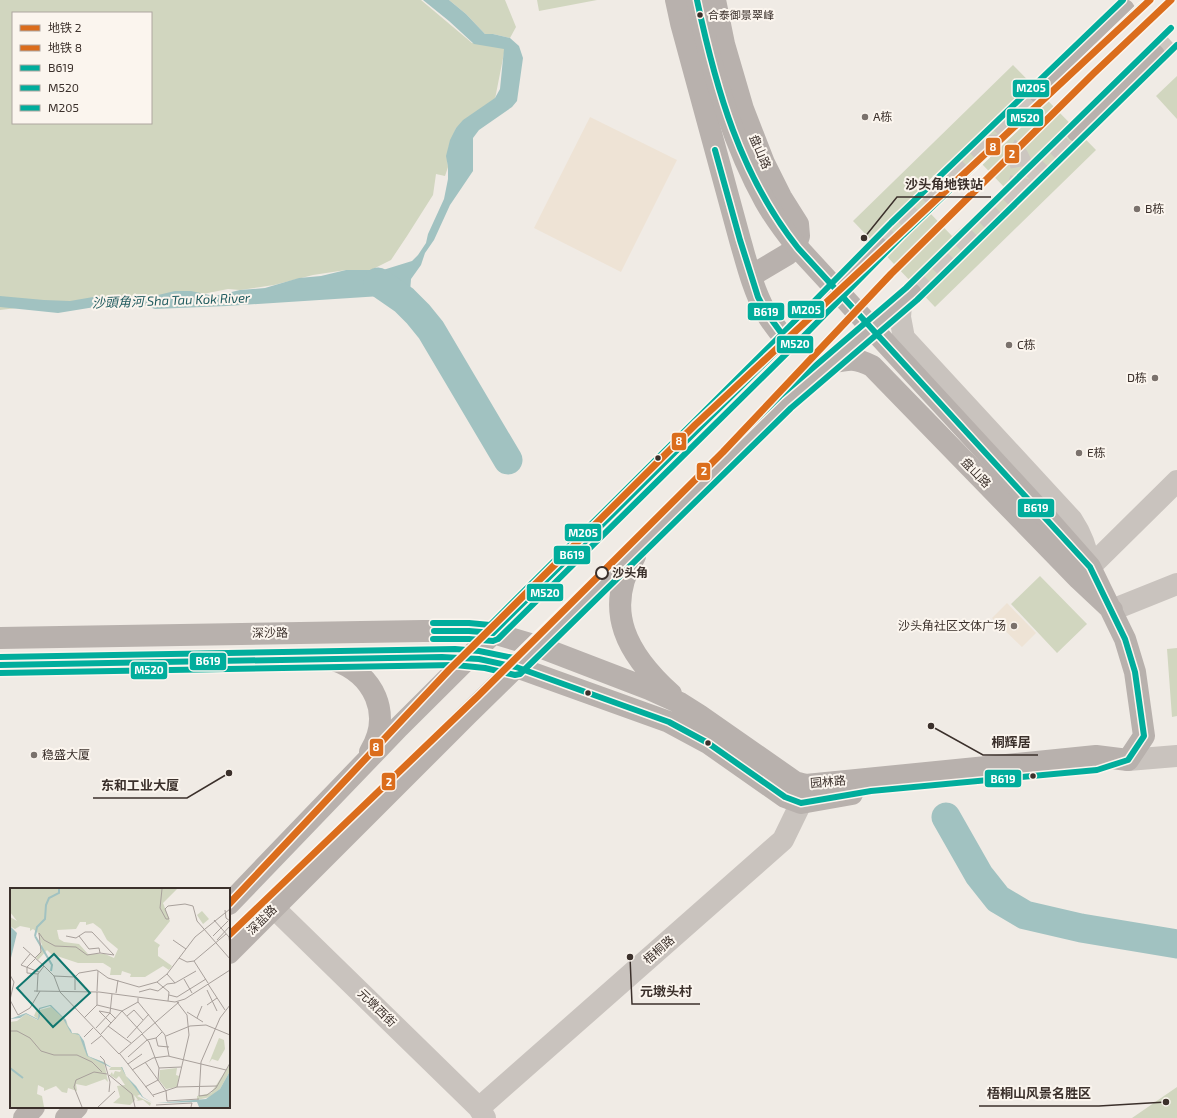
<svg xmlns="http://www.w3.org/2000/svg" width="1177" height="1118" font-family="'Exo 2','Noto Sans SC',sans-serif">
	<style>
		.green { fill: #d1d6bf; fill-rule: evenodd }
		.plaza { fill: #eee3d5 }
		.water { fill: #a1c2c1 }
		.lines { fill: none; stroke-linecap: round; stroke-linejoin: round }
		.river { stroke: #a1c2c1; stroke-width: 29 }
		.major-tunnel { stroke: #ccc6c0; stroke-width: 22; stroke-dasharray: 22 11; stroke-linecap: butt }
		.minor { stroke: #c9c3be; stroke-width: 22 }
		.major { stroke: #b8b1ad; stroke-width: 22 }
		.major-bridge { stroke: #b8b1ad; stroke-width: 22 }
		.bus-1-casing { stroke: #fbf5ee; stroke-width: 9 }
		.bus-2-casing { stroke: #fbf5ee; stroke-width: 9 }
		.bus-3-casing { stroke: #fbf5ee; stroke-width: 9 }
		.bus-1 { stroke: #01ad9c; stroke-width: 6 }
		.bus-2 { stroke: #01ad9c; stroke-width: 6 }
		.bus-3 { stroke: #01ad9c; stroke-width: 6 }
		.metro-1-casing { stroke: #fbf5ee; stroke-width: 10 }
		.metro-2-casing { stroke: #fbf5ee; stroke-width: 10 }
		.metro-1 { stroke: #db6d1c; stroke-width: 7 }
		.metro-2 { stroke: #db6d1c; stroke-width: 7 }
		.bus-dot { fill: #3b302b; stroke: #fbf5ee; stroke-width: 1.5 }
		.poi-dot { fill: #7a716c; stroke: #fbf5ee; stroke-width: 1.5 }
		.stop-dot { fill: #fbf5ee; stroke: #3b302b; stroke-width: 2 }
		.labels { text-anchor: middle; stroke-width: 4; stroke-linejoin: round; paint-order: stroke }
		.bus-label { font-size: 11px; fill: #3b302b; stroke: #fbf5ee; text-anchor: start }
		.poi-label { font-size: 12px; fill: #3b302b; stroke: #fbf5ee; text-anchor: start }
		.street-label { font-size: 12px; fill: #3b302b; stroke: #fbf5ee }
		.stop-label { font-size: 12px; font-weight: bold; fill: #3b302b; stroke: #fbf5ee; text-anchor: start }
		.water-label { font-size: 13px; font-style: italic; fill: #1f5a5e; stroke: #fbf5ee }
		.inset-river { fill: none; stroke: #a1c2c1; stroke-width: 2 }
		.inset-road { fill: none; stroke: #a8a09b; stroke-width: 1 }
		.view { fill: #0f766e; fill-opacity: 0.15; stroke: #0f766e; stroke-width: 2 }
		.inset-edge { fill: none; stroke: #3b302b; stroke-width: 2 }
		.leader { fill: none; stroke: #3b302b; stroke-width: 1.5 }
		.callout-dot { fill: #3b302b; stroke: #fbf5ee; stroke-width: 1.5 }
		.callout-label { font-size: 13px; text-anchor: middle; font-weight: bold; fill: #3b302b; stroke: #fbf5ee; stroke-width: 4; stroke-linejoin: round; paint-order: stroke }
		.line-badge { stroke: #fbf5ee; stroke-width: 1.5 }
		.badge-label { font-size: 11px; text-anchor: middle; font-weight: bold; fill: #fff }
	</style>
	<rect width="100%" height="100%" fill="#f0ebe5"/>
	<path class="green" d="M0,0H421L472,43H506L495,99L456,128L449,146L447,159L448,167L445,176L436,174L433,195L407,236L391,260L371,270H346L313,275L274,285L240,290L228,289L203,294L51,304L0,310ZM13,13H151V123H13Z
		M449,0H505L516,27L510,38L493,34H485L466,14Z
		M537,0H597L539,11Z
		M1013,65L1096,150L935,307L853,221ZM982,164L1004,187L952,236L930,213Z
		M1177,76V119L1156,96Z
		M1040,576L1087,624L1057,653L1011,604Z
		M1177,648V716L1172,717L1167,649Z
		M1177,1087V1118H1132Z"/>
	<path class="plaza" d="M590,117L677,160L621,272L534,228Z
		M1007,603L1036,633L1022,647L992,618Z"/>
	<path class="water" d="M423,0H449L466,14L485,34H493L510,38L519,46L523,58L517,101L512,107L479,130L473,138V171L450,205L434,240L425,253L421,265L411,279L410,292L387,299L381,296L227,306L155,309L143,305L101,306L58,313L0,307V296L44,300L70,301L99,296L114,297L154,296L175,291H191L214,296L240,290L265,288L299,278L321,276L346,270H383L412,261L418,255L426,243L428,234L444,199L448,179V167L446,156L450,140L456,128L463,120L495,98L500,89L504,49L474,44L449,21Z"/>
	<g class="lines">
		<path class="river" d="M378,282L404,300L418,314L431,330L508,460
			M946,817L979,875L998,899L1025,915L1081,928L1177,944"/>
		<path class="major-tunnel" d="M1154,55L1177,34
			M978,151C1008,133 1035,163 1015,191
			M878,248L1039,92
			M911,294L1077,131"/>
		<path class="minor" d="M901,304L900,317L904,338L1072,520C1082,535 1087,549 1090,567
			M1090,567L1177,481
			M1112,610L1177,584
			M1128,760L1177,756
			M274,908L479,1108
			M485,1118L479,1108L783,840L801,803L806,785"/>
		<path class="major" d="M676,0L681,23L740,240C747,264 753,289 765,311C771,322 779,332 787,341
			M715,0L724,44L743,109L764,163L781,197L798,224L799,236L795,248L788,254L751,276
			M1039,92L1124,10
			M1077,131L1154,55
			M830,363C848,359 855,357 872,366L1079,579L1112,610
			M1045,516L1090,567L1125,639L1135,672L1144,736L1128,760
			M635,556C602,611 628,655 671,694
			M0,638L423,631H469L493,633L537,646L649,689L680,703L699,715L795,782L806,785L1096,756L1128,760
			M334,660C374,674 393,714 370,752
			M0,665L469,657L494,661L516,667L669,722L708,743L785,797L801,803L852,794
			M229,904L399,727L787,341L878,248
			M229,953L467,715L786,402L911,294
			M24,1118L34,1107
			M66,1118L77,1107"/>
		<path class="major-bridge" d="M697,0C711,69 731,139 765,201C774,217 786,233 798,248L1045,516"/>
		<g class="bus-1-casing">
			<path id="bus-1" d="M434,631H469L493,633L787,341L766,312L758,297L740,240L715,150
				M0,665L442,657L479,659L516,667L669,722L708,743L785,797L801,803L871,791L1097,770L1128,760L1144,736L1135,672L1125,639L1090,567L798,248C740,175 716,89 697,0"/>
		</g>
		<g class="bus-2-casing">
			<path id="bus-2" d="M433,639H469L493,641L498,639L793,347L903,235L1141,6
				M0,673L455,665L485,668L515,675L520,674L791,408L917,300L1177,45"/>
		</g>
		<g class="bus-3-casing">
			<path id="bus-3" d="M433,623H469L490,625L781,335L891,223L1123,0
				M0,657L455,649L479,651L514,658L780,396L906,288L1171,28"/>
		</g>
		<use href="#bus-1" class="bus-1"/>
		<use href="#bus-2" class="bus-2"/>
		<use href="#bus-3" class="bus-3"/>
		<g class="metro-1-casing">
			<path id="metro-1" d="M229,935L478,696L723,452L891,274L1094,73L1171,0"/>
		</g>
		<g class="metro-2-casing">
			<path id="metro-2" d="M229,904L449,670L695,425L1150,0"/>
		</g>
		<use href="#metro-1" class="metro-1"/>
		<use href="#metro-2" class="metro-2"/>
	</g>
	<g class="bus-dot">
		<circle cx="700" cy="15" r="3.5"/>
		<circle cx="658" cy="458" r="3.5"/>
		<circle cx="588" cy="693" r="3.5"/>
		<circle cx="708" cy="743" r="3.5"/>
		<circle cx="1033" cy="776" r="3.5"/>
	</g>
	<g class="poi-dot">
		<circle cx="865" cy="117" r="4"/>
		<circle cx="1137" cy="209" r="4"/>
		<circle cx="1009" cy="345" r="4"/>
		<circle cx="1155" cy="378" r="4"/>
		<circle cx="1079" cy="453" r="4"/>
		<circle cx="1014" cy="626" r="4"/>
		<circle cx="34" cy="755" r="4"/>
	</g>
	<circle class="stop-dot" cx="602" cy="573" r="6"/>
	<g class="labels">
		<g class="bus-label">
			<text x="708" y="19">合泰御景翠峰</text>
		</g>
		<g class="poi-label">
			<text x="873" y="121">A栋</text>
			<text x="1145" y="213">B栋</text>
			<text x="1017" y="349">C栋</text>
			<text x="1147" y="382" text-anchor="end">D栋</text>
			<text x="1087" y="457">E栋</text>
			<text x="1006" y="630" text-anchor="end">沙头角社区文体广场</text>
			<text x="42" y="759">稳盛大厦</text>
		</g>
		<g class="street-label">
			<text transform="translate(760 152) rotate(67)" y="4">盘山路</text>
			<text transform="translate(976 473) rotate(46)" y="4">盘山路</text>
			<text transform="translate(270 633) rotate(-1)" y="4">深沙路</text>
			<text transform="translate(828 782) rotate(-5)" y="4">园林路</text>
			<text transform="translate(262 920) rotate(-45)" y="4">深盐路</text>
			<text transform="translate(659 950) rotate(-41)" y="4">梧桐路</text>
			<text transform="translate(377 1008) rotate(44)" y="4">元墩西街</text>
		</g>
		<g class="stop-label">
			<text x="612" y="577">沙头角</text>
		</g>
		<g class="water-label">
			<text transform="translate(171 300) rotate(-2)" y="5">沙頭角河 Sha Tau Kok River</text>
		</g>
	</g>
	<g transform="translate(10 888)">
		<rect width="220" height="220" fill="#f0ebe5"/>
		<path d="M0,1H167L153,15L160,33L144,53L150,57L148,60V68L162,78L159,82L153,78L135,89H120L121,86L112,83L111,87H100L101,80L93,75H68L41,66L37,62L28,72L26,70L31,63L32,57L28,45L23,41L20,43V40L10,38L5,41L0,38V29L7,33L0,24ZM70,34H76V37L83,35L91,41L97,52L108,61L104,70L95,66H78L69,56L54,54L49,51L47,42L66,41ZM192,23L199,31L193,36L187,27ZM41,119L56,132L61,145H68L79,169L94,174L98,194L95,191L76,198L66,196L67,203L58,200L57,205L52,204L46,198L34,203V200L28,197L27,206L32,208L34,219H0V134L7,133L16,126L27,132L30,129V122L28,131L24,128L26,123ZM209,150L214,152L215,161L208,173L202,171L199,175ZM220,176V183L210,201L200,209L187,212V208L201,205ZM101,179H112L116,188L131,206L127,208L141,215L140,218L133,212L126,213L128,212L124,207L125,212L120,217L103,215L110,209L107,198L115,197L109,188L106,191L100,187L102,184L103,187L105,183L110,184L111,182H99ZM167,180L166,187L163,186L169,188L167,199L156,201L149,192L150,182Z" fill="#d1d6bf" fill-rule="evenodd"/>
		<path d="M0,38L7,45L0,74ZM40,117H41L56,132L57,137L61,142L62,145L69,146L74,153L78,168L93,174L101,179H112L116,188L126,198L133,209L143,215L132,209L116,188L111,179H100L77,168L69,147L61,145L52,129L40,118L30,121V129L28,132L16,126L10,130L0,131L16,125L28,131L29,120ZM220,183V219H189L187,214L147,215L196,211L210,201Z" fill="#a1c2c1"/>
		<path class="inset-river" d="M25,48L27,39L35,31L36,17L39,10L49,5V1M25,48L42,77L41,83M0,180L13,190"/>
		<path class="inset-road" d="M152,1L150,20L156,31H159L155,21L158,18L175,16L183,18L187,33L220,71M215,22L216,30L220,33M204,32L219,49L220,57M69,48L79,61L89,60L90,65M203,48L218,33M163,52L176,61M207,52L220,38M13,59L34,78M20,66L11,77L29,84M25,70L31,64L29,45L34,52L45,58L66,59L77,67L90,65L104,67L82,44H75L66,50L56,48M169,70L177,74L184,73L216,46M25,71L17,79V85L28,86M184,73L198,95M34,78L44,88L50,104L109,166M157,86L165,95L186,83M0,87L4,94L0,112L8,127L20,120L30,103M44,88L65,89L69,85L87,82L98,90L129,99L147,94L157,86L185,49L220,21M174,91L182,105M147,94L159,104L158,113M198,96L215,122M65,102V89M197,102L207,123M24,103L89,104L165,114L175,111L220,82M87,103L88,83M27,104L28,86L34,78M129,104L140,101L148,103L157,96L165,95M106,105L108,92M159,107L167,109L196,91M128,114L155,147L159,168M87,117L112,123L132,145M197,117L207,110M220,117L210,130L191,174L189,208L197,207L206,200L220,175M89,123L100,125L106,131M89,123L101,135M177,124L193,134M117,128L124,122L133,132M74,130L87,117V104M187,130L192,118M98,138L121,155M86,140L100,125L102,106M0,143H7L20,150L31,163L44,167H67L82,174L92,184M91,146L112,123L128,114V110M132,146L139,154L149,180L148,192L135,199M156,148L180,138L196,137L220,147M74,149L83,140M117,150L139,126M146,150L148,158L159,159M81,156L91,148M109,166L169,114M110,166L144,209M90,168L94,172L100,194L99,204M118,169L137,152L146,150L152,144M135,174L156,203L157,213L189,211M118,176L132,166M149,180L171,179M122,182L143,170L158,168L216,182M99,187L122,206L125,219M167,199L207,198M143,207L167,199L179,147L177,127L167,114M146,217L182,215L181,219M72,219L64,199L66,192L84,184L97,186M88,219L105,203"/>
		<path class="view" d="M44,66L80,105L43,139L7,100Z"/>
		<rect width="220" height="220" class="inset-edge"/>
	</g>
	<path class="leader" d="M864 238L897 197H991M931 726L983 755H1038M229 773L187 798H93M630 957L632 1004H700M1166 1102L1099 1106H979"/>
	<g class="callout-dot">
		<circle cx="864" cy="238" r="4"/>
		<circle cx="931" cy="726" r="4"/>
		<circle cx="229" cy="773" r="4"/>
		<circle cx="630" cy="957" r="4"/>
		<circle cx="1166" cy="1102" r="4"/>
	</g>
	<g class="callout-label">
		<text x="944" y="189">沙头角地铁站</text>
		<text x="1011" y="747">桐辉居</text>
		<text x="140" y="790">东和工业大厦</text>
		<text x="666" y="996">元墩头村</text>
		<text x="1039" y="1098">梧桐山风景名胜区</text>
	</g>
	<g class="line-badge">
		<rect x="1012" y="79" width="38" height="19" rx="4" fill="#01ad9c"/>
		<rect x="1006" y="108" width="38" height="19" rx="4" fill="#01ad9c"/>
		<rect x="985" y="137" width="16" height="19" rx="4" fill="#db6d1c"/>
		<rect x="1004" y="144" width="16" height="20" rx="4" fill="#db6d1c"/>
		<rect x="787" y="300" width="38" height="19" rx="4" fill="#01ad9c"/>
		<rect x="747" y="302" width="38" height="19" rx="4" fill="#01ad9c"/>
		<rect x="776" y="335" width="38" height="19" rx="4" fill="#01ad9c"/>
		<rect x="671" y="432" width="16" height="19" rx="4" fill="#db6d1c"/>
		<rect x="696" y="462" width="15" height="19" rx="4" fill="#db6d1c"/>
		<rect x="1017" y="498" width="38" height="20" rx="4" fill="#01ad9c"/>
		<rect x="564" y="523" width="38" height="19" rx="4" fill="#01ad9c"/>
		<rect x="553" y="545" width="38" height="20" rx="4" fill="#01ad9c"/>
		<rect x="526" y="583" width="38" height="19" rx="4" fill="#01ad9c"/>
		<rect x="189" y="652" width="38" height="19" rx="4" fill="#01ad9c"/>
		<rect x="130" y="661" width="38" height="19" rx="4" fill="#01ad9c"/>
		<rect x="369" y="738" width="15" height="19" rx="4" fill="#db6d1c"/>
		<rect x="984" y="769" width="38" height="19" rx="4" fill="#01ad9c"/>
		<rect x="381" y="772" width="15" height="19" rx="4" fill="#db6d1c"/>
	</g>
	<g class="badge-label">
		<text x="1031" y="92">M205</text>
		<text x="1025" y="122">M520</text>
		<text x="993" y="151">8</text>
		<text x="1012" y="158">2</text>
		<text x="806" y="314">M205</text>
		<text x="766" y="316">B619</text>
		<text x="795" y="348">M520</text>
		<text x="679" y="445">8</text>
		<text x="704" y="475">2</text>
		<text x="1036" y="512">B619</text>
		<text x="583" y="537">M205</text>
		<text x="572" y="559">B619</text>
		<text x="545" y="597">M520</text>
		<text x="208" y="665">B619</text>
		<text x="149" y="674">M520</text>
		<text x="376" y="751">8</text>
		<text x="1003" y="783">B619</text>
		<text x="389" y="786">2</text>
	</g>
	<rect x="12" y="12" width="140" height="112" fill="#fbf5ee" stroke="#aea6a0"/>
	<rect x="20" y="25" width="20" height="6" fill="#db6d1c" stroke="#aea6a0"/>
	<text x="48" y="32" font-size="12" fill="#3b302b">地铁 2</text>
	<rect x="20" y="45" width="20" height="6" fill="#db6d1c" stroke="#aea6a0"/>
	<text x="48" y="52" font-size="12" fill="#3b302b">地铁 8</text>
	<rect x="20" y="65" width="20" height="6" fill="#01ad9c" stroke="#aea6a0"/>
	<text x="48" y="72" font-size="12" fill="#3b302b">B619</text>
	<rect x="20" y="85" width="20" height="6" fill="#01ad9c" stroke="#aea6a0"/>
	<text x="48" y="92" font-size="12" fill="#3b302b">M520</text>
	<rect x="20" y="105" width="20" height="6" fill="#01ad9c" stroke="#aea6a0"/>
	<text x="48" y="112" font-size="12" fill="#3b302b">M205</text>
</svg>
